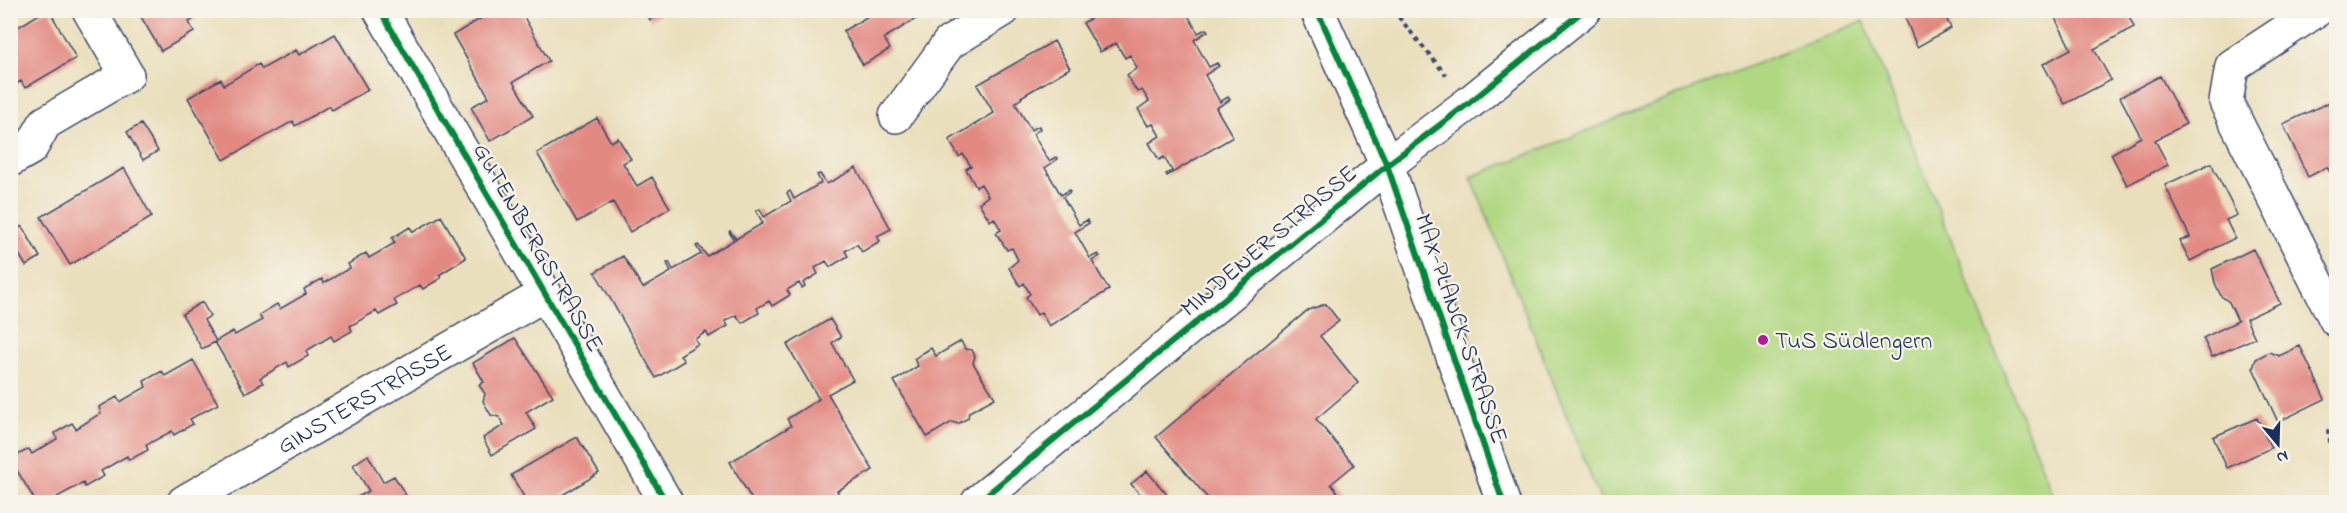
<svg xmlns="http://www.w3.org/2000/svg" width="2347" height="513" font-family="'Indie Flower',sans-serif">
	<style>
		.green { fill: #b0d781; stroke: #668370; stroke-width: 1.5 }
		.building { fill: #e28982 }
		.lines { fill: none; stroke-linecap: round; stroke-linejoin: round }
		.street-casing { stroke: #3a496c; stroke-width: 36 }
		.secondary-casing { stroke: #3a496c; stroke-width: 36 }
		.path { stroke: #3a496c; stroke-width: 4; stroke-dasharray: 4.5 4.5; stroke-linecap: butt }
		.street { stroke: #fff; stroke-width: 33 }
		.secondary { stroke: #fff; stroke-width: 33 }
		.cycleway-casing { stroke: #f7f3e8; stroke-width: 10 }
		.cycleway { stroke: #00873e; stroke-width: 6 }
		.poi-dot { fill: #b5179e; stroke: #f7f3e8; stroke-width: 2 }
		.labels { text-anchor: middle; stroke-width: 4.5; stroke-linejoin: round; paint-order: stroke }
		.street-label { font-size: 24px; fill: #1b2f5e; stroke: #f7f3e8 }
		.poi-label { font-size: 24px; fill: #1b2f5e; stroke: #f7f3e8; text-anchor: start }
	</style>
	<rect width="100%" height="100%" fill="#f7f3e8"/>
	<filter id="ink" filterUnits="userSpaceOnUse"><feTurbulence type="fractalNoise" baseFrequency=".0167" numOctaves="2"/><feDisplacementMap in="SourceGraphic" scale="12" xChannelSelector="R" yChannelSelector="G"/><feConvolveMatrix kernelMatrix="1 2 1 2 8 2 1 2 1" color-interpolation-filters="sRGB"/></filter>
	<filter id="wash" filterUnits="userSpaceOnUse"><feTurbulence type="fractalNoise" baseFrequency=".008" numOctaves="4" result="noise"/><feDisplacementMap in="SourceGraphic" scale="24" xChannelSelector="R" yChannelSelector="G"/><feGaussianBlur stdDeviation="1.35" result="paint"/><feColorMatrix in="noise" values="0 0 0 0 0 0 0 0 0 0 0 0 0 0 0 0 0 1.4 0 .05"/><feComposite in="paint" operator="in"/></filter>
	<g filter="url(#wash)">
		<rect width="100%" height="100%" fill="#eadfbc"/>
		<path class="green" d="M1863,21L2056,502H1601L1471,177Z"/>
		<g id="blocks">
			<path class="building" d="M46,10H49L76,58L25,88L21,81L10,88V32Z
				M137,10H208L189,22L194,32L161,51Z
				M495,10H520L549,61L513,82L533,116L490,141L471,107L489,97L453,35Z
				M645,10H667L650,20Z
				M867,10H931L884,38L890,49L863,65L843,31L870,15Z
				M1104,10H1185L1198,33L1206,29L1208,31L1194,40L1209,67L1217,63L1219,66L1205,75L1220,102L1228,97L1230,100L1216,108L1233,137L1167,176L1166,174L1172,171L1164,157L1159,160L1149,143L1160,136L1153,124L1148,126L1138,109L1149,101L1142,90L1137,92L1127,75L1137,68L1130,55L1125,58L1116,43L1100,52L1083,23Z
				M1902,10H1942L1951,28L1917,47Z
				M2051,10H2126L2134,27L2094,49L2111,80L2065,104L2043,64L2071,49Z
				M335,34L368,90L332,110L329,106L295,126L293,121L224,160L188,98L221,79L224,85L259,64L262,69L296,50L299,55Z
				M1054,41L1070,68L1021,97L1022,98L1015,103L1031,130L1039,126L1040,129L1033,134L1049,161L1056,157L1058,159L1045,168L1061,195L1069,190L1070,192L1063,197L1079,225L1087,220L1089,223L1075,232L1090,258L1098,254L1100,256L1092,261L1109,290L1049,326L1041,312L1037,315L1026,297L1030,294L1024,283L1020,286L1009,268L1018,260L1012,248L1007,250L996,233L1001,230L994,218L990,221L979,203L988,196L981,184L976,187L966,169L971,166L963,154L959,157L949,140L994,113L977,85Z
				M2160,76L2186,124L2155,140L2168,165L2127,185L2111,154L2141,137L2120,97Z
				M2336,99V169L2330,172L2327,167L2308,177L2283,124Z
				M597,118L611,142L618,138L631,159L623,163L637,186L652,177L670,208L630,232L613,202L577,222L537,153Z
				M141,124L158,151L143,160L127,132Z
				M2211,163L2237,215L2226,220L2235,238L2190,261L2180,241L2190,237L2165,185Z
				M124,168L152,217L70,265L41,217Z
				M856,168L891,229L877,236L880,241L862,252L857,244L845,251L848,256L830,267L826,261L815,268L818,274L803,283L805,286L802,288L799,283L787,290L790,295L772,306L769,301L757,308L759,313L742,323L736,315L725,321L728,326L709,337L706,332L695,339L698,344L680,355L684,361L656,378L595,272L623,256L643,288L671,272L667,263L669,262L673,270L701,254L696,246L698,245L707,256L734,240L729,232L730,231L736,239L763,223L756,211L760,209L764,217L791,201L787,193L790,191L794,199L821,183L817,175L820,174L827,184Z
				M441,216L466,258L439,275L441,278L423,289L420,285L394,300L397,305L379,315L376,311L350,326L352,331L334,341L331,336L306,351L308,356L289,367L287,362L260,378L263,383L245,393L215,342L202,349L182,314L202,302L210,316L204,320L216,341L233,331L235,335L262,320L259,315L277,304L280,309L306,294L304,289L322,279L324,283L350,268L348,264L366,253L369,258L395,243L392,238L410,227L413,232Z
				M22,226L40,257L26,266L10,239V233Z
				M2253,249L2280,303L2246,319L2255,338L2212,357L2203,338L2238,321L2229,302L2221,296L2215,283L2212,269Z
				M1326,304L1339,321L1320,336L1358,383L1316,419L1354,465L1331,484L1342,498L1336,502H1211L1156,437L1308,310Z
				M830,319L841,337L832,343L853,380L828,394L873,470L837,491L844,502H747L752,500L730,462L791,426L787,419L819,399L787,345Z
				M515,338L553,396L526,412L536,429L492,455L483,438L504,425L499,417L491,415L483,401L485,394L479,385L484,382L473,363Z
				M961,341L965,349L972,350L975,356L973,363L995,398L969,412L968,418L958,424L952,422L927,437L894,381L918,366L914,359L923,353L931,348L936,356Z
				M2300,346L2325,399L2278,422L2253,368L2256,359L2269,352L2279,356Z
				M193,360L218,404L190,419L193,424L174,435L172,431L146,445L148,450L129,460L127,456L101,471L104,476L85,487L83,483L57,497L59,502H36L10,459L29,449L32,454L57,439L55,433L72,423L76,429L101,413L99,407L117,397L120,402L146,387L144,381L162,371L165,376Z
				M2257,418L2271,448L2227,468L2213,437Z
				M577,437L599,473L554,500L556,502H527L511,475Z
				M368,455L383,482L394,476L410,502H349L369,491L353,465Z
				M1147,471L1169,497L1163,502H1147L1131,484Z"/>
		</g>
	</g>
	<g filter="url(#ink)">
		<use href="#blocks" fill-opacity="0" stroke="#3a496c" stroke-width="1.5"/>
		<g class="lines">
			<g class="street-casing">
				<g id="street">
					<path d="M380,10L666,502"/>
					<path d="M1317,10L1387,165L1503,502"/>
					<path d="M2317,10L2232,66L2226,102L2336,320"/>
					<path d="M896,116L949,43L1003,10"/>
					<path d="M10,160L31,148L45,123L127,75L89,10"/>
					<path id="s1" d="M184,502L545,294"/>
				</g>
			</g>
			<g class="secondary-casing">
				<path id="secondary" d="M978,502L1387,165L1469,103L1584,10"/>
			</g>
			<path class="path" d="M1393,10L1446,75
				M2336,424L2328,431L2336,471"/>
			<use href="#street" class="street"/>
			<use href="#secondary" class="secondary"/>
			<g class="cycleway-casing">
				<path id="cycleway" d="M380,10L666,502
					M1317,10L1387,165L1503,502
					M978,502L1387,165L1469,103L1584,10"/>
			</g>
			<use href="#cycleway" class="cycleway"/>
		</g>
	</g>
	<circle class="poi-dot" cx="1763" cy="340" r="6"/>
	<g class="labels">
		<g class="street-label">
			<text transform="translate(1268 240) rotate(-40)" y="8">MINDENER STRASSE</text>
			<text transform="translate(539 247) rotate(60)" y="8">GUTENBERGSTRASSE</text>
			<text transform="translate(1462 328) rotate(71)" y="8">MAX-PLANCK-STRASSE</text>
			<text dy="8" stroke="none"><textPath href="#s1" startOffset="208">GINSTERSTRASSE</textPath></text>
		</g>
		<g class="poi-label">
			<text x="1775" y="348">TuS Südlengern</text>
		</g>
	</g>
	<rect width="2347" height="513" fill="none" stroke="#f7f3e8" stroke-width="36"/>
	<g transform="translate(2278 444) rotate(161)" stroke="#f7f3e8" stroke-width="4.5" paint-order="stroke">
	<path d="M0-4.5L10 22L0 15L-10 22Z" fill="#1b2f5e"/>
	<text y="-9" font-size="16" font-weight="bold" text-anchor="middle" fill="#1b2f5e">N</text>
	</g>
</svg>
